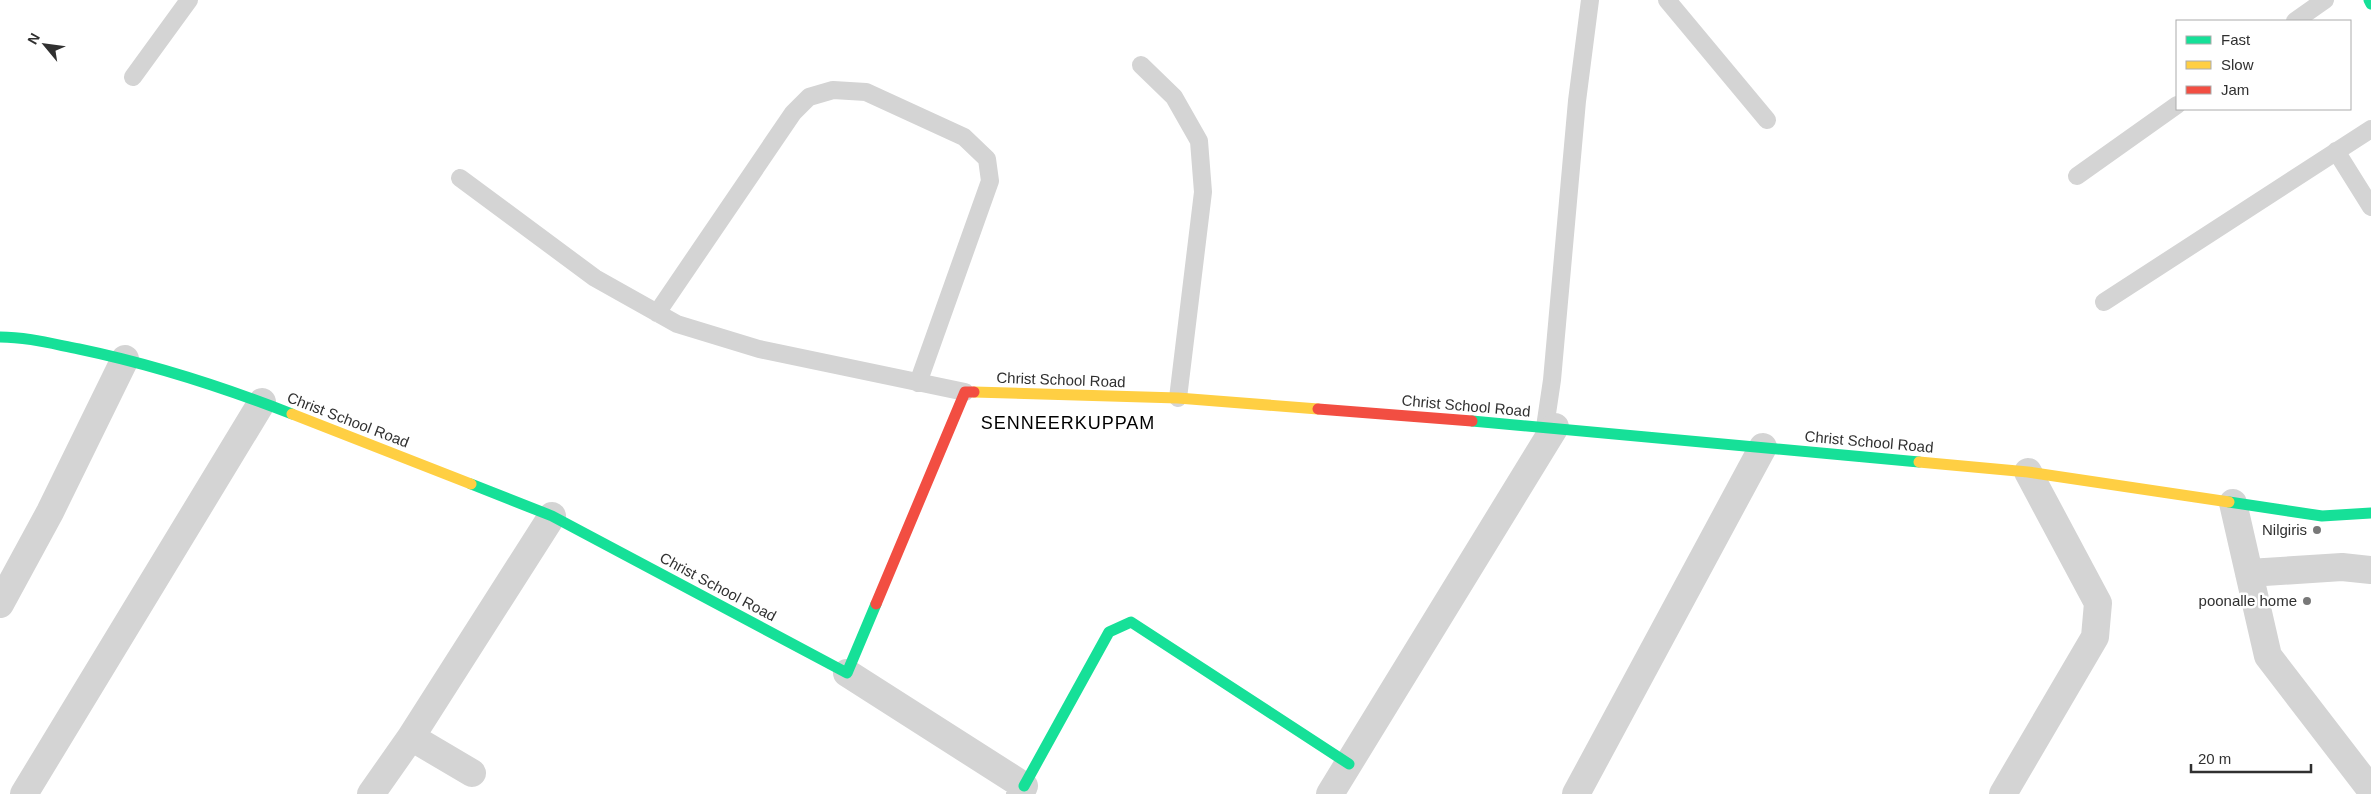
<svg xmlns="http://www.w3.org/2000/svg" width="2371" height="794" font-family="Helvetica,sans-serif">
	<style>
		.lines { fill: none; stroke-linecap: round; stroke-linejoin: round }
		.lane { stroke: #d4d4d4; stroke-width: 18 }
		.street { stroke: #d4d4d4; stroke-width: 28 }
		.fast { stroke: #16e098; stroke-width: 11 }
		.slow { stroke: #ffcf43; stroke-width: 11 }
		.jam { stroke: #f24e42; stroke-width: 11 }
		.poi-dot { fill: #787878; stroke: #fff; stroke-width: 2 }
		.labels { text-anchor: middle; stroke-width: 5; stroke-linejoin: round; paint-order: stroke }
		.street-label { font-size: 15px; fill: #303030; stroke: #fff }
		.poi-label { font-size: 15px; fill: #303030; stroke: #fff; text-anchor: end }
		.quarter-label { font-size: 18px; letter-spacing: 1px; fill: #000; stroke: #fff }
	</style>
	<rect width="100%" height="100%" fill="#fff"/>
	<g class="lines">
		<path class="lane" d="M1667,0L1767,120
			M2295,21L2325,0
			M1141,65L1174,97L1199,141L1203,192L1178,398
			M133,77L189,0
			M2336,151L2371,207
			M2077,176L2177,105
			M460,178L595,278L677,324L759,349L965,392
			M2104,302L2371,129
			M657,313L793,113L809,97L833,90L866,92L964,137L987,159L990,181L918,383
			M1545,427L1552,380L1577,101L1590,0"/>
		<path class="street" d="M2233,503L2268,656L2371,790
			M2249,573L2342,567L2371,570
			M0,604L50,512L125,359
			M847,673L1024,786L1020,794
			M411,737L472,773
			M24,794L262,402
			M371,794L411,737L552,516
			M1330,794L1555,427
			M1576,794L1763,447
			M2003,794L2095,637L2098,603L2028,472"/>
		<path class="fast" d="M2369,0L2371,4
			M0,337C27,337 53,344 79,349C151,364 223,387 292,414
			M1472,421L1919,462
			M471,484L552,516L847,673L876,604
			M2229,502L2322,516L2371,513
			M1024,786L1109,632L1131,622L1349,764"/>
		<path class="slow" d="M974,392L1178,398L1318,409
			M292,414L471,484
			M1919,462L2028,472L2229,502"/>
		<path class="jam" d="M1318,409L1472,421
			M876,604L965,392H974"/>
	</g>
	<g class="poi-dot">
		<circle cx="2317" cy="530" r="5"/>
		<circle cx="2307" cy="601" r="5"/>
	</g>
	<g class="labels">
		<g class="street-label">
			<text transform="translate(1061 380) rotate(2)" y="5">Christ School Road</text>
			<text transform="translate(1466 406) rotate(5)" y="5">Christ School Road</text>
			<text transform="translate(348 420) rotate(21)" y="5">Christ School Road</text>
			<text transform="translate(1869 442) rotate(5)" y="5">Christ School Road</text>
			<text transform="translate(718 587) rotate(28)" y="5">Christ School Road</text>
		</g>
		<g class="poi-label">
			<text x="2307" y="535">Nilgiris</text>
			<text x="2297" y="606">poonalle home</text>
		</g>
		<g class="quarter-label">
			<text x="1068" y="429">SENNEERKUPPAM</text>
		</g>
	</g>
	<rect x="2176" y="20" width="175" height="90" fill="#ffffff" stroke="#acacac"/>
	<rect x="2186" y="36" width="25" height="8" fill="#16e098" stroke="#acacac"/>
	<text x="2221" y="45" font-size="15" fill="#303030">Fast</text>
	<rect x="2186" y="61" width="25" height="8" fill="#ffcf43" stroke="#acacac"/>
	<text x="2221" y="70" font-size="15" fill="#303030">Slow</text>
	<rect x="2186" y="86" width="25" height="8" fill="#f24e42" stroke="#acacac"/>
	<text x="2221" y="95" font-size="15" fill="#303030">Jam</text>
	<g transform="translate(45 45) rotate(299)" stroke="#ffffff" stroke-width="4" paint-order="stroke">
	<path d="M0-4L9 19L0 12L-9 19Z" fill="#303030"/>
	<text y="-8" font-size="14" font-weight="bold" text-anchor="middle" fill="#303030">N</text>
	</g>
	<path d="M2191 764v8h120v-8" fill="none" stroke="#303030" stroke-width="2.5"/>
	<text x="2198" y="764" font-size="15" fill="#303030" stroke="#ffffff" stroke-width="4" paint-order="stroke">20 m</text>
</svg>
